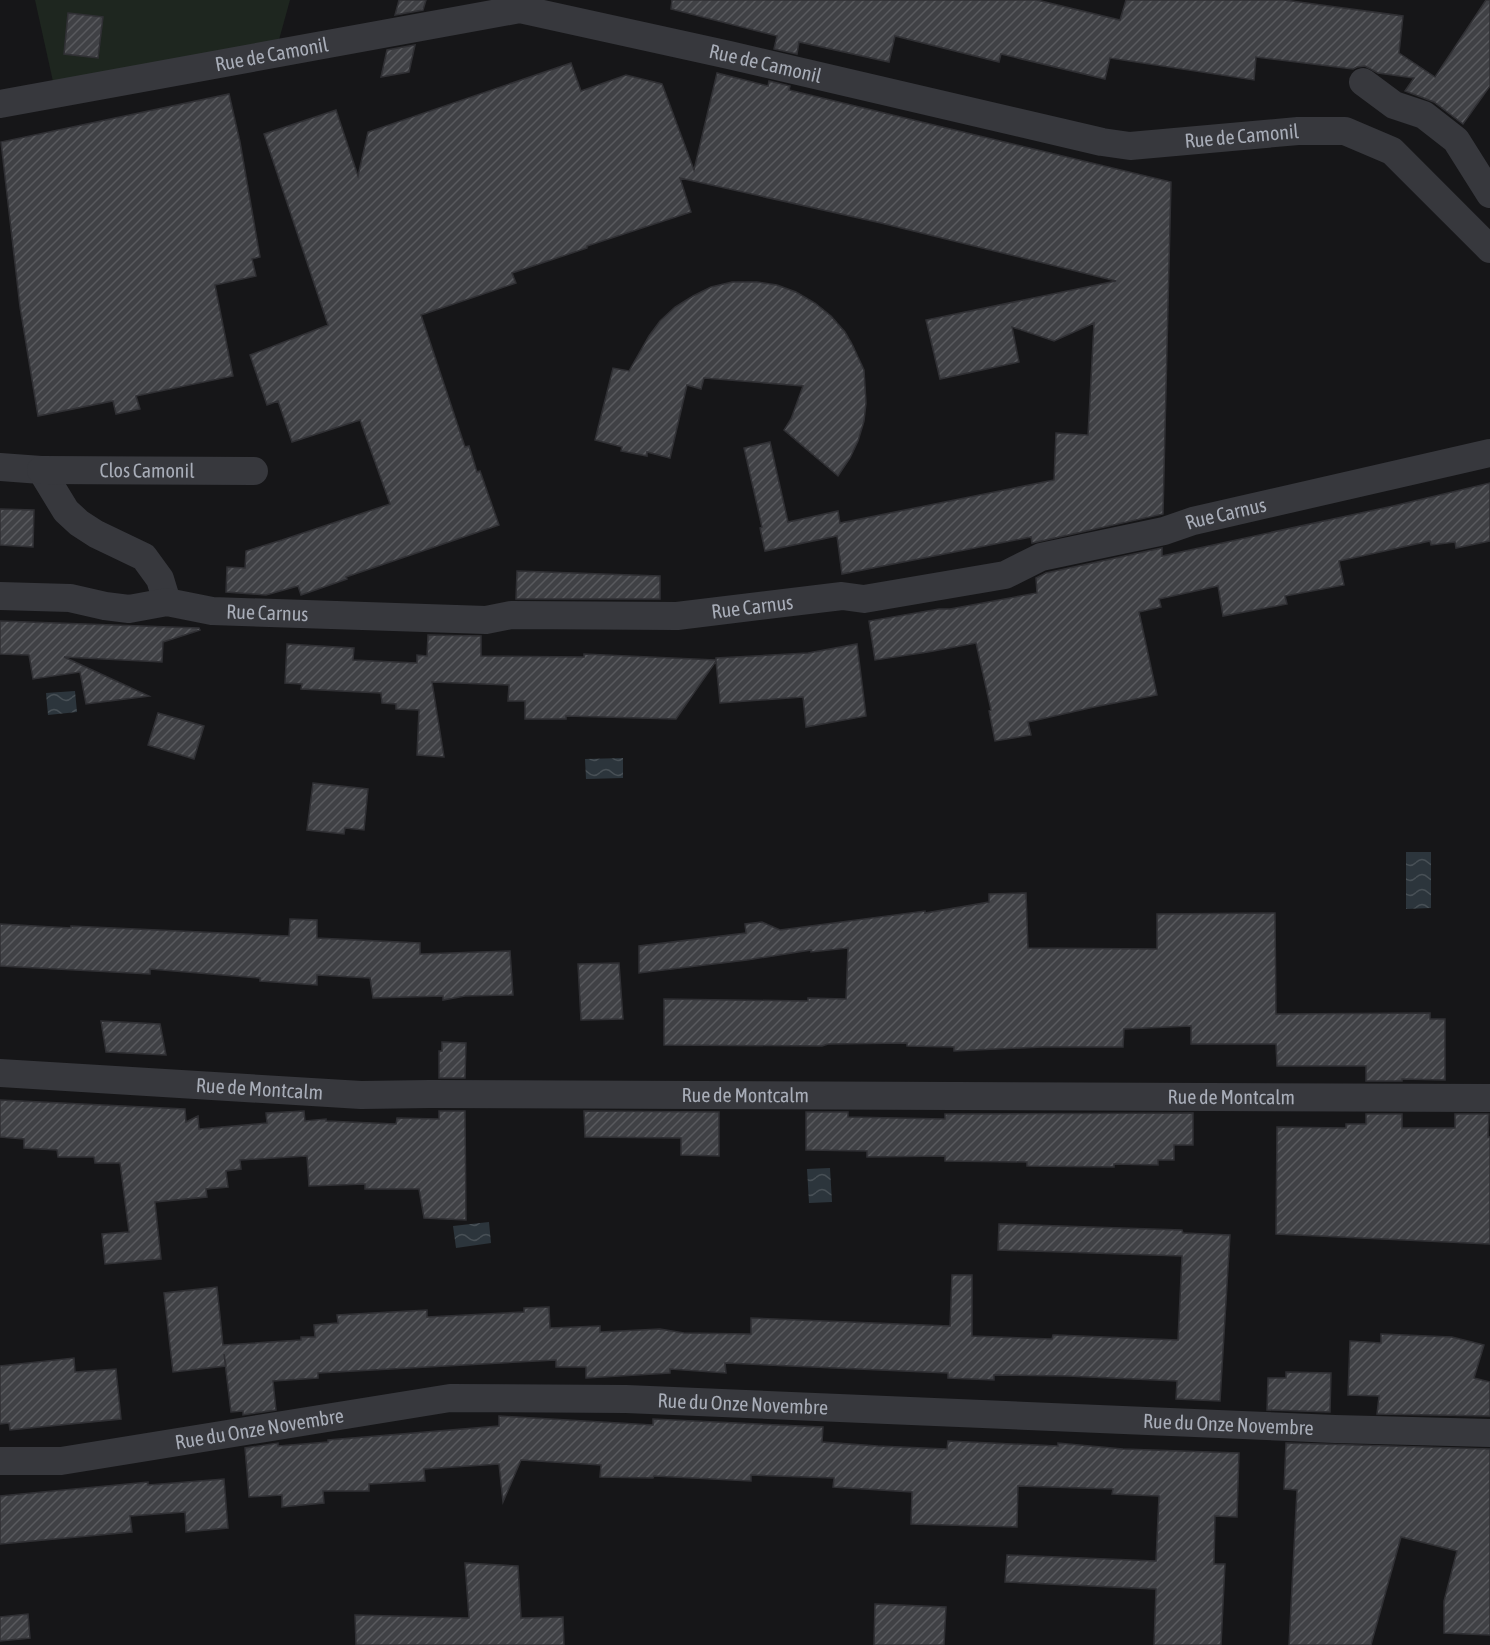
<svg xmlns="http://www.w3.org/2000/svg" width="1490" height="1645" font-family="'Asap Condensed',sans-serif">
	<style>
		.garden { fill: #1e261f }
		.water { fill: url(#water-waves) }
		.building { fill: url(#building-hatch); stroke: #303034; stroke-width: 1.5 }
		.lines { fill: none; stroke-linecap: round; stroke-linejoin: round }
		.minor { stroke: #37383d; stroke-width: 28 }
		.labels { text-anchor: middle; stroke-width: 4.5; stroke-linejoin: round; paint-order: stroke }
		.street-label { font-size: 20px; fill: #a8adb8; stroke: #111113 }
	</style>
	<defs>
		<pattern id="water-waves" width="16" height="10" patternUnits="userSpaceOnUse" patternTransform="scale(1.5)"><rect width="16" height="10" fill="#2c353c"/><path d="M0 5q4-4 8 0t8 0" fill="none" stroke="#485056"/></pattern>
		<pattern id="building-hatch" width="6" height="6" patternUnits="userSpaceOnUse" patternTransform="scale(1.5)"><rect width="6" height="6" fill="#404145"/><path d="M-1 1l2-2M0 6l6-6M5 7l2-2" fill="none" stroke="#595a5e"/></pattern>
	</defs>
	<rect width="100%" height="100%" fill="#161618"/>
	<path class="garden" d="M35,0H290L277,47L54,86Z"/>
	<path class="water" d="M75,691L77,712L48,715L46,693Z
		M623,758V778L586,779L585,759Z
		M1406,852H1431V908L1406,909Z
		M830,1168L832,1202L809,1203L807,1169Z
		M489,1222L491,1243L456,1248L453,1226Z"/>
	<path class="building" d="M399,0H426L423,10L395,15Z
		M672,0H1037L1120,20L1126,0H1284L1403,16L1399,53L1435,77L1486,0H1490V86L1463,124L1434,102L1405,91L1414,78L1378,73L1365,66L1357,67L1353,69L1256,57L1254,80L1110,58L1105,79L1001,54L999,62L895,36L889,62L799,42L797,54L774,49L777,36L671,9Z
		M68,13L103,17L98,58L64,54Z
		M415,45L409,72L381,77L387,50Z
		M571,63L581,91L626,75L662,84L694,170L717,73L768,86L769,81L790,86L789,90L1171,182L1163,514L1032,543L1031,537L842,574L837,536L765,551L760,528L762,527L744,448L770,442L788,522L838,511L840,523L1054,480L1056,433L1088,435L1094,323L1054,341L1012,327L1019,362L940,379L926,320L1116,281L881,223L680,178L691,212L587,246V248L512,273L516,283L421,315L465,447L469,446L477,472L480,471L499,525L346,577L347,579L301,595L298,586L266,595L226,592L227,567L245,568L246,551L282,540L390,504L360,420L292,442L278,401L267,405L250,355L328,325L264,134L336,110L358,176L368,132Z
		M229,94L240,142L260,257L252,259L256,276L215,285L233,376L136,396L140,409L116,414L113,401L38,416L20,307L1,142Z
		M732,282H757L777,285L796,292L815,303L831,316L845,332L852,344L864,370L866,403L864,421L858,441L850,458L838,476L784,430L791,419L803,386L704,378L701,389L687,385L670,458L647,452V456L621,451L622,447L595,440L613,368L629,371L649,336L660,321L675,307L693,296L711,287Z
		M1490,483V541L1456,548L1455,542L1431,545L1430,541L1339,561L1344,585L1285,596L1287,604L1223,616L1218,586L1159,599L1161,607L1139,612L1157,695L1094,707L1028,722L1031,735L995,741L989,711L991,710L976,643L928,652L875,660L869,621L939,609H950L1037,593L1036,578L1046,573L1162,548V556L1393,506Z
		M0,509L34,510L33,547L0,545Z
		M517,571L660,576V599H516Z
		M0,621L199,628L200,630L163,642L162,662L64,657L149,696L86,704L80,672L33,679L29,655L0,654Z
		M428,635L481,636V656L584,657V654L716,660V658L808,653L857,644L866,716L806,727L803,697L720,703L716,661L676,719L566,716V719H525V701H508L509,685L432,682L444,757L417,755L419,710L396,709V704L382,703L381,693L301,689L302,684L285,683L287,644L354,648L353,660L417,663V655L427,656Z
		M158,713L204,726L194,759L148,745Z
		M313,783L368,789L364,830L345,828L344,834L307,830Z
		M1026,893L1028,948L1157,949V914L1275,913L1276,1014L1430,1013V1019H1445V1080L1402,1079V1081H1366V1066H1277L1276,1044H1191V1026L1124,1029L1123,1047H1043L954,1051V1047L907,1046V1043L828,1044L822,1046L664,1045V999L808,1001V998L846,999L848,948L811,952V950L747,960L639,973V946L746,933L745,924L762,922L780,930L925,911V913L989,902V894Z
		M290,919L317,920V938L420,943V954L510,951L513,995L465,996L443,1000V996L373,998L370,978L317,975V985L260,981V978L150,969V974L0,966V924L71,928V926L289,936Z
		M619,963L623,1019L581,1020L578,964Z
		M101,1021L160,1024L166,1055L106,1052Z
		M442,1042L466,1043L465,1078H439V1051H442Z
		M0,1100L185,1109L186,1122L198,1116L199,1129L267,1123L266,1113L304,1111L305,1121L326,1119V1121L396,1124L397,1118L439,1119V1111H465L466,1220L424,1218L419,1189H365V1184L309,1186L307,1156L240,1160L241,1169L226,1171L228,1187L206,1189L207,1197L155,1202L161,1259L105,1264L102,1234L129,1232L120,1163H95L94,1157H58L57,1150L24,1148V1139L0,1137Z
		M584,1111L719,1112V1156L681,1155V1138L585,1137Z
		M806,1112H848V1117L945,1119V1114L1193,1113V1145H1174V1160H1158V1165L1114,1164V1167L1027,1166V1162L945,1161V1156L867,1157V1151L806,1150Z
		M1366,1114H1402V1128H1455V1114H1489L1488,1137H1490V1244L1276,1234L1277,1127L1346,1128V1124H1366Z
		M999,1224L1182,1230L1183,1233L1230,1235L1220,1401L1176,1399L1177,1381L1067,1376L994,1375V1380L948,1378V1373L725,1363L726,1373L670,1369V1373L586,1378V1367H556V1360L318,1373V1378L273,1381L276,1410L243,1415V1411L231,1412L224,1354L226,1366L173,1372L164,1293L217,1287L223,1345L301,1340V1337H315L314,1325L338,1323L337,1315L427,1310V1317L524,1312V1308L549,1307L550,1328L600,1326V1332L660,1329L684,1333L751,1334V1318L950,1326L952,1275H972V1336L1052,1339L1053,1335H1056L1178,1340L1182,1256L998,1250Z
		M1381,1334L1452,1337L1484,1345L1474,1378L1490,1382V1416L1377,1414L1379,1396L1348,1395L1350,1341L1381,1343Z
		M74,1358L75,1372L116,1369L121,1419L10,1430L9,1423L0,1424V1366Z
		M1286,1372L1331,1373L1330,1412L1267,1410L1268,1378H1286Z
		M499,1416L653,1425V1419L823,1427L822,1442L878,1446L947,1449L948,1441L1058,1446V1443L1123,1449L1239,1453L1237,1517L1215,1516L1214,1564H1225L1221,1645H1154L1156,1589L1005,1582L1007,1555L1156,1561L1159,1496L1112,1494L1113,1489L1018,1486L1017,1527L911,1524L912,1492L833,1487L834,1478L751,1475V1481L654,1476L653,1478L600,1477L601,1465L521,1460L503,1502L499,1464L424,1469L425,1481L369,1484V1491H323L324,1503L282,1507V1495L249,1497L245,1448L278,1443V1446L328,1442V1440L499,1426Z
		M1286,1443L1490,1449V1635L1444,1633V1601L1457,1551L1401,1537L1371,1645H1289L1297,1490L1284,1489Z
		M224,1479L228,1528L186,1532L185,1512L130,1516L132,1532L0,1544V1496L148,1482V1485Z
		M465,1563L518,1566L521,1618L563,1617L564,1645H356L355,1615L469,1618Z
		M875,1604L946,1607L944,1645H874Z
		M28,1614L30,1638L0,1641V1617Z"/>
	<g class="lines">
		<g class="minor">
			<path d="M1363,82L1394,105L1424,115L1456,140L1490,194"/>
			<path id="s1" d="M0,104L520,9L729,55L1102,142L1130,146L1298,131H1345L1392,151L1490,249"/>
			<path d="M0,467L41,470L66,511L79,523L96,534L144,557L160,579L167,602"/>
			<path id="s2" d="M41,470L254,471"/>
			<path id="s3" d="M0,596L70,598L105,606L129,609L167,602L212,611L486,620L511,615L677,616L842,596L864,599L1005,575L1041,557L1164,531L1193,521L1490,453"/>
			<path id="s4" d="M0,1073L361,1095L430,1094L1490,1098"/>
			<path id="s5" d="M0,1461H61L450,1398L626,1399L1335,1429L1490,1433"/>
		</g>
	</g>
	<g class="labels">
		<g class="street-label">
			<text dy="7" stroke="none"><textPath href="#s1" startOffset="276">Rue de Camonil</textPath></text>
			<text dy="7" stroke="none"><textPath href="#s1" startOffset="780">Rue de Camonil</textPath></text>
			<text dy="7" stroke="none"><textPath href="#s1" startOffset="1266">Rue de Camonil</textPath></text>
			<text dy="7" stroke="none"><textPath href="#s2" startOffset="106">Clos Camonil</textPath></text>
			<text dy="7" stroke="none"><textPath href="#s3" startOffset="1242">Rue Carnus</textPath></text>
			<text dy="7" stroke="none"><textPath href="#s3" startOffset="756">Rue Carnus</textPath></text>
			<text dy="7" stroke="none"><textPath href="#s3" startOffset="270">Rue Carnus</textPath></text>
			<text dy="7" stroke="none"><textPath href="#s4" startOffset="260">Rue de Montcalm</textPath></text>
			<text dy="7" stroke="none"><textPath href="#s4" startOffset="746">Rue de Montcalm</textPath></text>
			<text dy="7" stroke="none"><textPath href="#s4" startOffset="1232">Rue de Montcalm</textPath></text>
			<text dy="7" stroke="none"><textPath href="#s5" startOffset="748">Rue du Onze Novembre</textPath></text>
			<text dy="7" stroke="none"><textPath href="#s5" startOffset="1234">Rue du Onze Novembre</textPath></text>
			<text dy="7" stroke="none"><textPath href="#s5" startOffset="262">Rue du Onze Novembre</textPath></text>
		</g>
	</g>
</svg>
